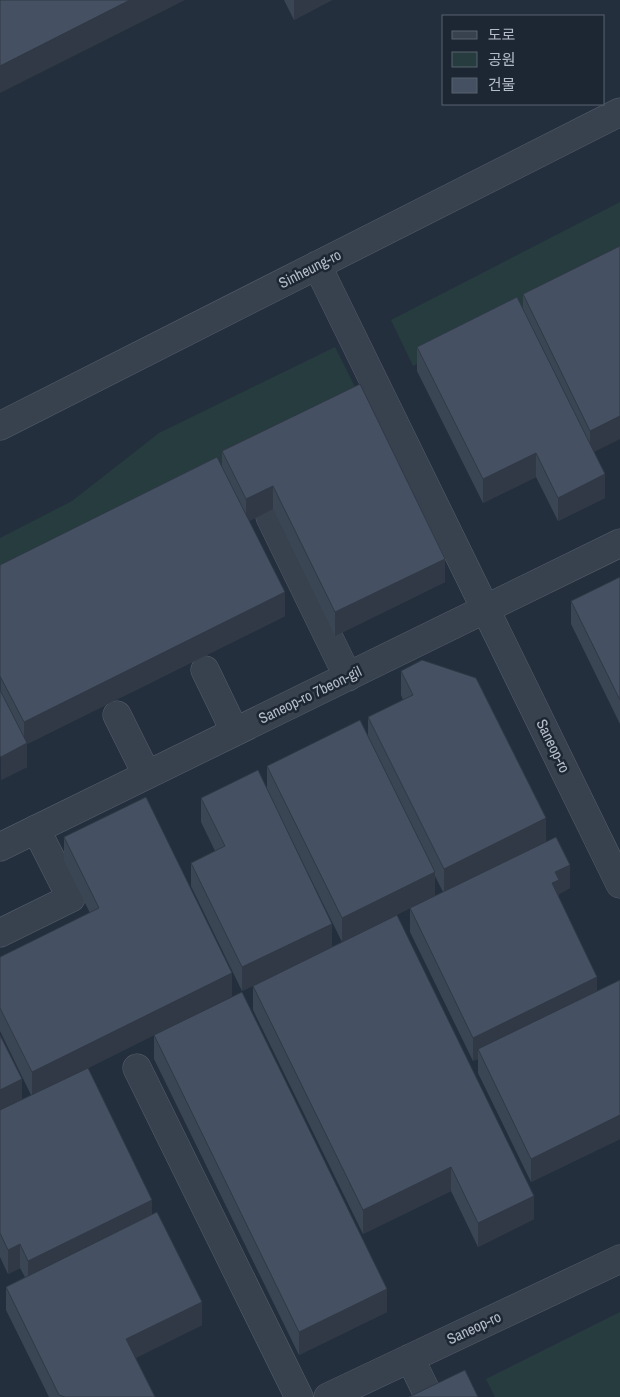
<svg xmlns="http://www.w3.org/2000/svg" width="620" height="1397" font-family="'Archivo Narrow','Noto Sans KR',sans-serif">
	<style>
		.green { fill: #263c3f }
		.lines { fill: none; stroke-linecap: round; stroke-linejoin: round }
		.minor-casing { stroke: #565f6c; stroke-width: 29 }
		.minor { stroke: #38414e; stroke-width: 28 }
		.wall { fill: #3b4654; fill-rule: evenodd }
		.shaded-wall { fill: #303945 }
		.building { fill: #455162; stroke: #303945 }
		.labels { text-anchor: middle; stroke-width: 5; stroke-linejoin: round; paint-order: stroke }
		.street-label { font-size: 15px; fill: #b4bcc9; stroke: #1d2633 }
	</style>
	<rect width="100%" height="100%" fill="#242f3e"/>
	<path class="green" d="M620,202V261L413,366L391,320Z
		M335,347L361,399L0,579V538L72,501L159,433Z
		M620,1312V1397H495L486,1379Z"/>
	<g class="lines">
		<g class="minor-casing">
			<path id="minor" d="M317,265L620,884
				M0,426L620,112
				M270,517L348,677
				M205,670L235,732
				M117,715L147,775
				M0,847L620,543
				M0,933L71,898L36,829
				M137,1068L299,1397
				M410,1358L429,1397
				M328,1397L620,1259"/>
		</g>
		<use href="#minor" class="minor"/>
	</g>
	<path class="wall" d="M284,0H332L294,20Z
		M620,246L594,452L605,498L558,521L536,477L483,503L417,371V347L523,309V294Z
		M222,451L445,582L335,636L273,509L249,521L285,616L27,744V767L1,780L0,565L222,468Z
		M620,577V724L571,624V601Z
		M401,671L546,842L570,888L559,894V898L597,991L620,980V1139L531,1182L478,1073V1059L473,1061L410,932V908L342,942L267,790V766L368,736V717L403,700L401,695ZM435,876L443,892L435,896Z
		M201,798L332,947L534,1219L478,1247L451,1191L363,1234L253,1010V986L293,966L242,991L191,886V863L215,851L201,822Z
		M64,837L232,996L88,1068L152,1215L202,1325L135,1358L155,1397H49L6,1310V1287L25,1277L20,1268L8,1274L0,1257V1035L22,1100L31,1095L0,1031V957L90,913L64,861Z
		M154,1035L387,1312L299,1355L154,1059Z"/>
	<path class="shaded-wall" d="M130,0H185L0,93V66Z
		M294,0H332L294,20Z
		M620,416V439L590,454V431Z
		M536,453V477L483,503V479Z
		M605,474V498L558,521V498Z
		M273,486V509L246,523V499Z
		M445,559V582L335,636V612Z
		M285,592V616L27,744V767L1,780V757L24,745V722Z
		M546,818V842L444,892V869Z
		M570,865V888L559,894V903L552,883L555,872Z
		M435,872V896L342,942V918Z
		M332,924V948L242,991V967Z
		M232,973V996L32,1096V1072Z
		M597,977V1001L478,1049V1059L473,1061V1038Z
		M22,1079V1103L0,1113V1090Z
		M620,1115V1139L531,1182V1159Z
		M451,1167V1191L363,1234V1210Z
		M534,1196V1219L478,1247V1223Z
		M152,1200V1224L28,1284V1261Z
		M20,1244V1268L8,1274V1250Z
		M387,1289V1312L299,1355V1332Z
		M202,1302V1325L126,1363V1339Z"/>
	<path class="building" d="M0,0H130L0,66Z
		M620,246V416L590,431L523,294Z
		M517,297L605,474L558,498L536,453L483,479L417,347Z
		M360,384L445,559L335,612L273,486L246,499L222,451Z
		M217,457L285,592L24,722L0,676V565Z
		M620,577V700L571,601Z
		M422,660L476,678L546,818L444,869L368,717L413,695L401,671Z
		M0,690L27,743L1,757L0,756Z
		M360,720L435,872L342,918L267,766Z
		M258,770L332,924L242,967L191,863L225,846L201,798Z
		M146,797L232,973L32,1072L0,1008V957L99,908L64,837Z
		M556,837L570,865L555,872L559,880L552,883L597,977L473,1038L410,908Z
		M397,915L534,1196L478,1223L451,1167L363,1210L253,986Z
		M620,980V1115L531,1159L478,1049Z
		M242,992L387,1289L299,1332L154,1035Z
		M0,1035L22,1079L0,1090Z
		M88,1068L152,1200L28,1261L20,1244L8,1250L0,1233V1110Z
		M157,1212L202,1302L126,1339L155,1397H65L59,1395L6,1287Z
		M465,1370L478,1397H409Z"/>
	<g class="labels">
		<g class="street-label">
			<text transform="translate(310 269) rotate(-27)" y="5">Sinheung-ro</text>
			<text transform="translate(310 695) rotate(-26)" y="5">Saneop-ro 7beon-gil</text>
			<text transform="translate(553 746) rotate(64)" y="5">Saneop-ro</text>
			<text transform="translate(474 1328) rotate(-25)" y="5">Saneop-ro</text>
		</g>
	</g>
	<rect x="442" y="15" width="162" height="90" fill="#1d2633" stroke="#59626f"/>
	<rect x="452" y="31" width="25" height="8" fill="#38414e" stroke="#59626f"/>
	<text x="488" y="40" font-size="15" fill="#b4bcc9">도로</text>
	<rect x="452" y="52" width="25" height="15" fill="#263c3f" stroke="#59626f"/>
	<text x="488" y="65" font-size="15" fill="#b4bcc9">공원</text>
	<rect x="452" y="78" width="25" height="15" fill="#455162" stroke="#59626f"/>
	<text x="488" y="90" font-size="15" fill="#b4bcc9">건물</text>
</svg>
